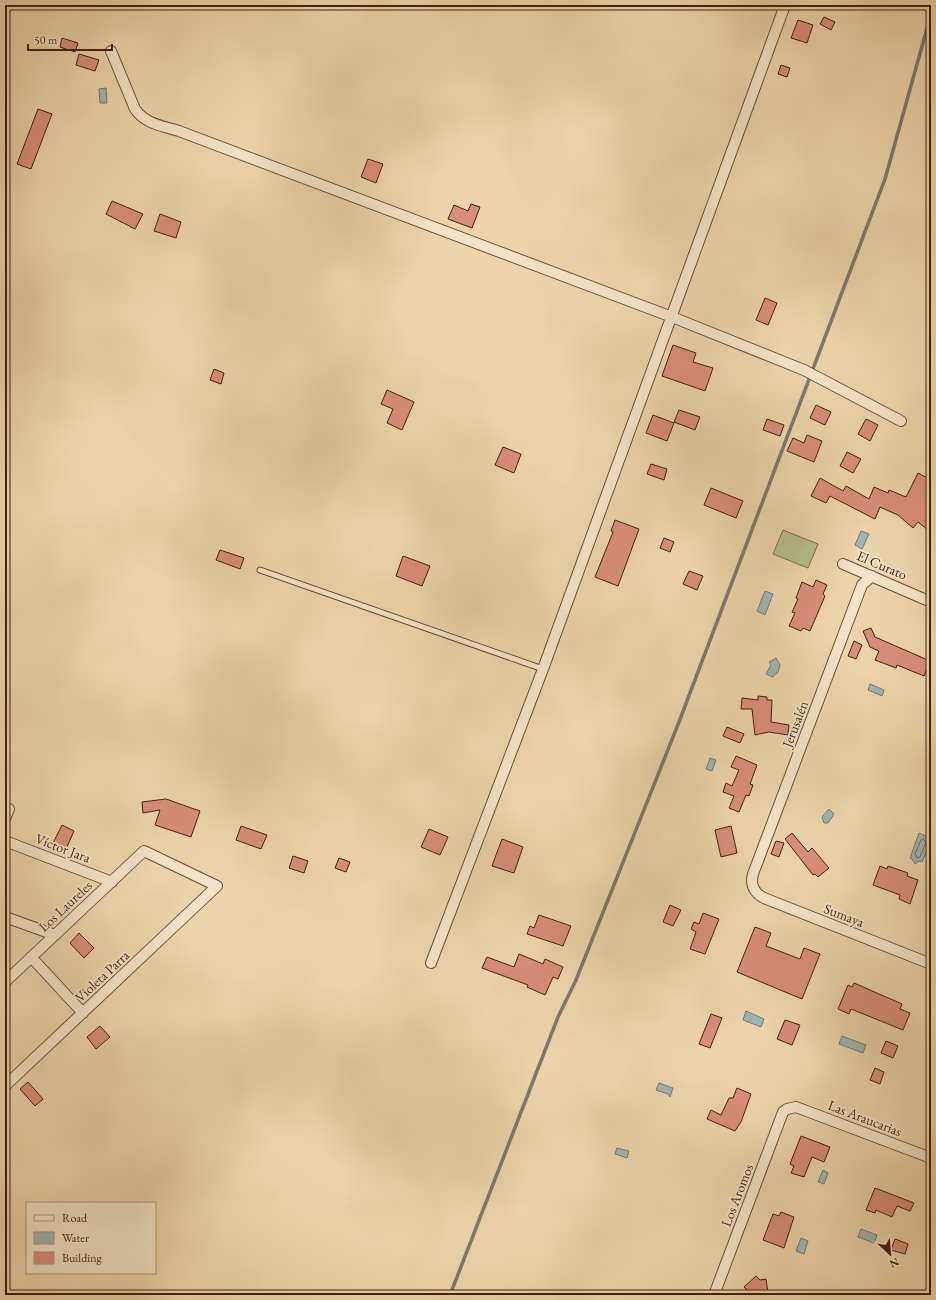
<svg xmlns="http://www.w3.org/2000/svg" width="936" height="1300" font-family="'EB Garamond',serif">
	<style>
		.green { fill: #b5bd8a; stroke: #7c6e4e }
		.water { fill: #9db5b4; stroke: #797973 }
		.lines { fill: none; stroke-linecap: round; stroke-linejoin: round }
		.shore { stroke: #706a63; stroke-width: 1 }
		.stream { stroke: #797973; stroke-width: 3.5 }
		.building { fill: #d88d78; stroke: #431f12 }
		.service-casing { stroke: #6d4c38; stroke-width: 7 }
		.minor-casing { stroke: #6d4c38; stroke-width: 12 }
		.service { stroke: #f3e2c7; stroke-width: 5 }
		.minor { stroke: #f3e2c7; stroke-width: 10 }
		.labels { text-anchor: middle; stroke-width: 3.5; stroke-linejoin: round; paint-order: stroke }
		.street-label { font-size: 14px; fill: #431f12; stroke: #f3e2c7 }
	</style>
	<rect width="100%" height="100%" fill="#ecd3a9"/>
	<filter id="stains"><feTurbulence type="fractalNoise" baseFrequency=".005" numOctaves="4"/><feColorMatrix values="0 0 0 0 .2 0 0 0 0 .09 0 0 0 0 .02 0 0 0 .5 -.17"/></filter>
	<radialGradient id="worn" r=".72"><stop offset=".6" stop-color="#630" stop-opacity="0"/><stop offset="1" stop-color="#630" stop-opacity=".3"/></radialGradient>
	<path class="green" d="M783,530L818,544L808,568L773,554Z"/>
	<path class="water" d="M106,88L107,103H100L99,89Z
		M861,531L869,534L862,549L855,545Z
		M765,591L773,594L765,615L757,611Z
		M776,658L780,665L778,672L773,677L766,674L771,665L769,662Z
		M870,684L884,690L882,696L868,690Z
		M710,758L716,760L712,771L706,769Z
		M829,809L834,814L828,823H824L822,817Z
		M919,833L931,838V840L922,862L919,861L915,864L912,859L910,858Z
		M746,1011L764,1019L761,1027L743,1020Z
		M842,1036L866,1045L863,1053L839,1044Z
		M659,1083L673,1088L670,1097L668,1094L656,1090Z
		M617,1148L629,1151L627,1158L615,1154Z
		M823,1170L828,1173L824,1184L818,1182Z
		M861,1229L877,1235L874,1243L858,1237Z
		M801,1238L808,1241L804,1254L796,1251Z"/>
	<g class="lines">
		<path class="shore" d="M923,839L926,842L920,857L917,858L915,854L921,840Z"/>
		<path class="stream" d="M450,1295L558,1017L576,980L679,722L885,179L931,14"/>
	</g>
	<path class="building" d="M824,17L835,22L831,30L820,24Z
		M798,20L813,25L807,43L791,38Z
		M62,38L78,43L75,52L60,47Z
		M79,54L99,60L95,71L76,65Z
		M781,65L790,68L787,77L778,74Z
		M38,109L52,114L31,169L17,164Z
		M368,159L383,164L376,183L361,177Z
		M112,201L143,214L135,229L106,214Z
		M471,204L480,207L472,228L448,219L454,205L468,211Z
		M160,214L181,222L176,238L154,231Z
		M765,298L777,303L768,325L756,320Z
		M673,345L696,353L693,362L713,368L705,391L662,376Z
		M214,369L224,373L221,384L210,380Z
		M387,390L414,402L402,430L387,423L393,409L381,404Z
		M816,405L831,412L825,425L810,418Z
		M679,410L700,417L695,430L674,422Z
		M653,415L674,423L667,441L646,433Z
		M767,419L784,425L780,436L763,430Z
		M866,419L878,425L870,441L858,434Z
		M807,435L822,441L814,462L787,451L793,438L804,443Z
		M503,447L521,454L514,473L495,465Z
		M847,452L861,459L853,473L840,466Z
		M651,464L667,469L664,480L647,474Z
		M918,473L931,480V525L928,530L918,522L913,528L898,515L880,507L875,519L830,496L826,503L811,496L820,478L843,491L846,486L869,499L874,487L888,493L889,490L906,497Z
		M711,488L743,501L736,518L704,505Z
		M615,520L639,529L618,586L595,577L613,532L611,531Z
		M664,538L674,542L670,552L660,548Z
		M220,550L244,558L240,569L216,560Z
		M403,556L430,566L422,586L396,576Z
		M689,571L703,576L697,590L683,584Z
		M816,580L827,585L823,594L825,596L810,631L803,628L801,631L789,626L795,613L792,612L798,599L796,598L802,582L813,587Z
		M871,628L875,637L930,661L924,676L897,665L896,668L875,660L879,651L870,647L863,631Z
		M854,641L862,645L856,659L848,656Z
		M758,696L767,697V700H772L771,722L789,725L788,735L769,732L755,735L752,709H741L742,698L758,700Z
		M727,727L744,734L740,743L723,736Z
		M736,756L757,765L750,784L753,785L749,796L746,795L739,812L729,808L734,796L723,792L726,783L732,786L739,770L731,767Z
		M166,799L200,811L191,837L155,825L160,810L143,813L142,802Z
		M62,825L74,831L66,849L53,843Z
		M241,826L267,835L261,849L236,840Z
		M731,826L737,853L721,857L715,830Z
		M429,829L448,837L440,855L421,847Z
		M792,833L808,852L812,848L829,868L818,877L815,874L813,875L785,839Z
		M502,839L523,847L514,873L492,866Z
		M776,841L784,843L779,857L771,854Z
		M293,856L308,861L304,873L289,868Z
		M339,858L350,862L346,872L335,868Z
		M880,866L887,869L888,866L908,873L907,876L918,880L910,904L899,899L900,895L873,885Z
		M670,905L681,910L673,926L663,922Z
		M703,913L719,919L705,954L690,949L696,932L691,929L694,922L699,924Z
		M539,915L571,926L563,946L527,934L530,926L534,928Z
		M755,927L771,933L766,946L800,959L804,948L820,954L802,999L737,972Z
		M79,933L94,948L84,958L70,943Z
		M519,954L543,964L545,959L563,967L558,979L553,977L545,995L527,987L528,985L482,968L487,957L514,967Z
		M854,983L902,1004L900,1009L910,1013L903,1030L851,1009L849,1014L838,1009L848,985L852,987Z
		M711,1014L722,1018L710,1048L699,1044Z
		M785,1020L800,1025L792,1045L777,1039Z
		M100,1026L110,1037L96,1049L87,1037Z
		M886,1041L898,1046L893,1058L881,1053Z
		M875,1068L884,1072L880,1084L870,1080Z
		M28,1082L43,1099L35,1106L20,1089Z
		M737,1088L751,1094L741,1122L735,1131L707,1119L711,1110L721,1115L729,1098H733Z
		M801,1136L830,1147L824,1162L812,1157L804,1177L791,1173L794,1166L790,1164Z
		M875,1188L914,1203L910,1211L897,1206L892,1217L876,1210L875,1213L866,1210Z
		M781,1212L794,1217L784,1248L763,1240L773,1214L779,1216Z
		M895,1239L908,1244L905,1254L891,1250Z
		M756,1276L760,1280L766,1279L768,1292L750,1293L744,1287Z"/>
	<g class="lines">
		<g class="service-casing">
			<path id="service" d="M260,570L543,669"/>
		</g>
		<g class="minor-casing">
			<path id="minor" d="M111,51L135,109C145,124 163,126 179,131L672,317L804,370L901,421
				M843,564L931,602
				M872,576L862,585L753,874C750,884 754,893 764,898L931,964
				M5,819L9,809
				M5,841L112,882
				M5,917L55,935
				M31,957L83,1013
				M431,963L543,669L785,5
				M5,982L144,851L217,886L5,1086
				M714,1295L783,1112L787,1109L796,1107L931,1158"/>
		</g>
		<use href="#service" class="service"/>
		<use href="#minor" class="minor"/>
	</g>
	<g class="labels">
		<g class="street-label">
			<text transform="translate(882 565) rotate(23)" y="5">El Curato</text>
			<text transform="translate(795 724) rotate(-69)" y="5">Jerusalén</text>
			<text transform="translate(63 848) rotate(21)" y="5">Víctor Jara</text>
			<text transform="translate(65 906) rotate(-43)" y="5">Los Laureles</text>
			<text transform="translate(844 915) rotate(21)" y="5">Sumaya</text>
			<text transform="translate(102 976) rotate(-43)" y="5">Violeta Parra</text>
			<text transform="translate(865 1118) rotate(21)" y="5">Las Araucarias</text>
			<text transform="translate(737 1195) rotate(-69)" y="5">Los Aromos</text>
		</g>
	</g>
	<rect width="936" height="1300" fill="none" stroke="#ecd3a9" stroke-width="20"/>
	<rect x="6" y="6" width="924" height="1288" fill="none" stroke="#431f12" stroke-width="2"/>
	<rect x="10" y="10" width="916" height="1280" fill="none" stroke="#431f12"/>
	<rect x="26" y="1202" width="130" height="72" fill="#f3e2c7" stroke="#ad947f"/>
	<rect x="34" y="1215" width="20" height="6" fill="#f3e2c7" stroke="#ad947f"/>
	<text x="62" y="1222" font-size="12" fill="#431f12">Road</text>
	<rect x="34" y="1232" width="20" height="12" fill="#9db5b4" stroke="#ad947f"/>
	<text x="62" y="1242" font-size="12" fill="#431f12">Water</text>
	<rect x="34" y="1252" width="20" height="12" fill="#d88d78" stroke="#ad947f"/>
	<text x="62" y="1262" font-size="12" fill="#431f12">Building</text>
	<g transform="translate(890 1254) rotate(154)" stroke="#f3e2c7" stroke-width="3" paint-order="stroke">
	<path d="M0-3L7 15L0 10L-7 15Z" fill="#431f12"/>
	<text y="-6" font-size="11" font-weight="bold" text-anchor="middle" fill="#431f12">N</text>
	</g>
	<path d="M28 44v6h84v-6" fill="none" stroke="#431f12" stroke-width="2"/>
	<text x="34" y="44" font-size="12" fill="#431f12" stroke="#f3e2c7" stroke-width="3" paint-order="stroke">50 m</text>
	<rect width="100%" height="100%" filter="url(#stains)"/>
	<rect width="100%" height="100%" fill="url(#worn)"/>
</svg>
